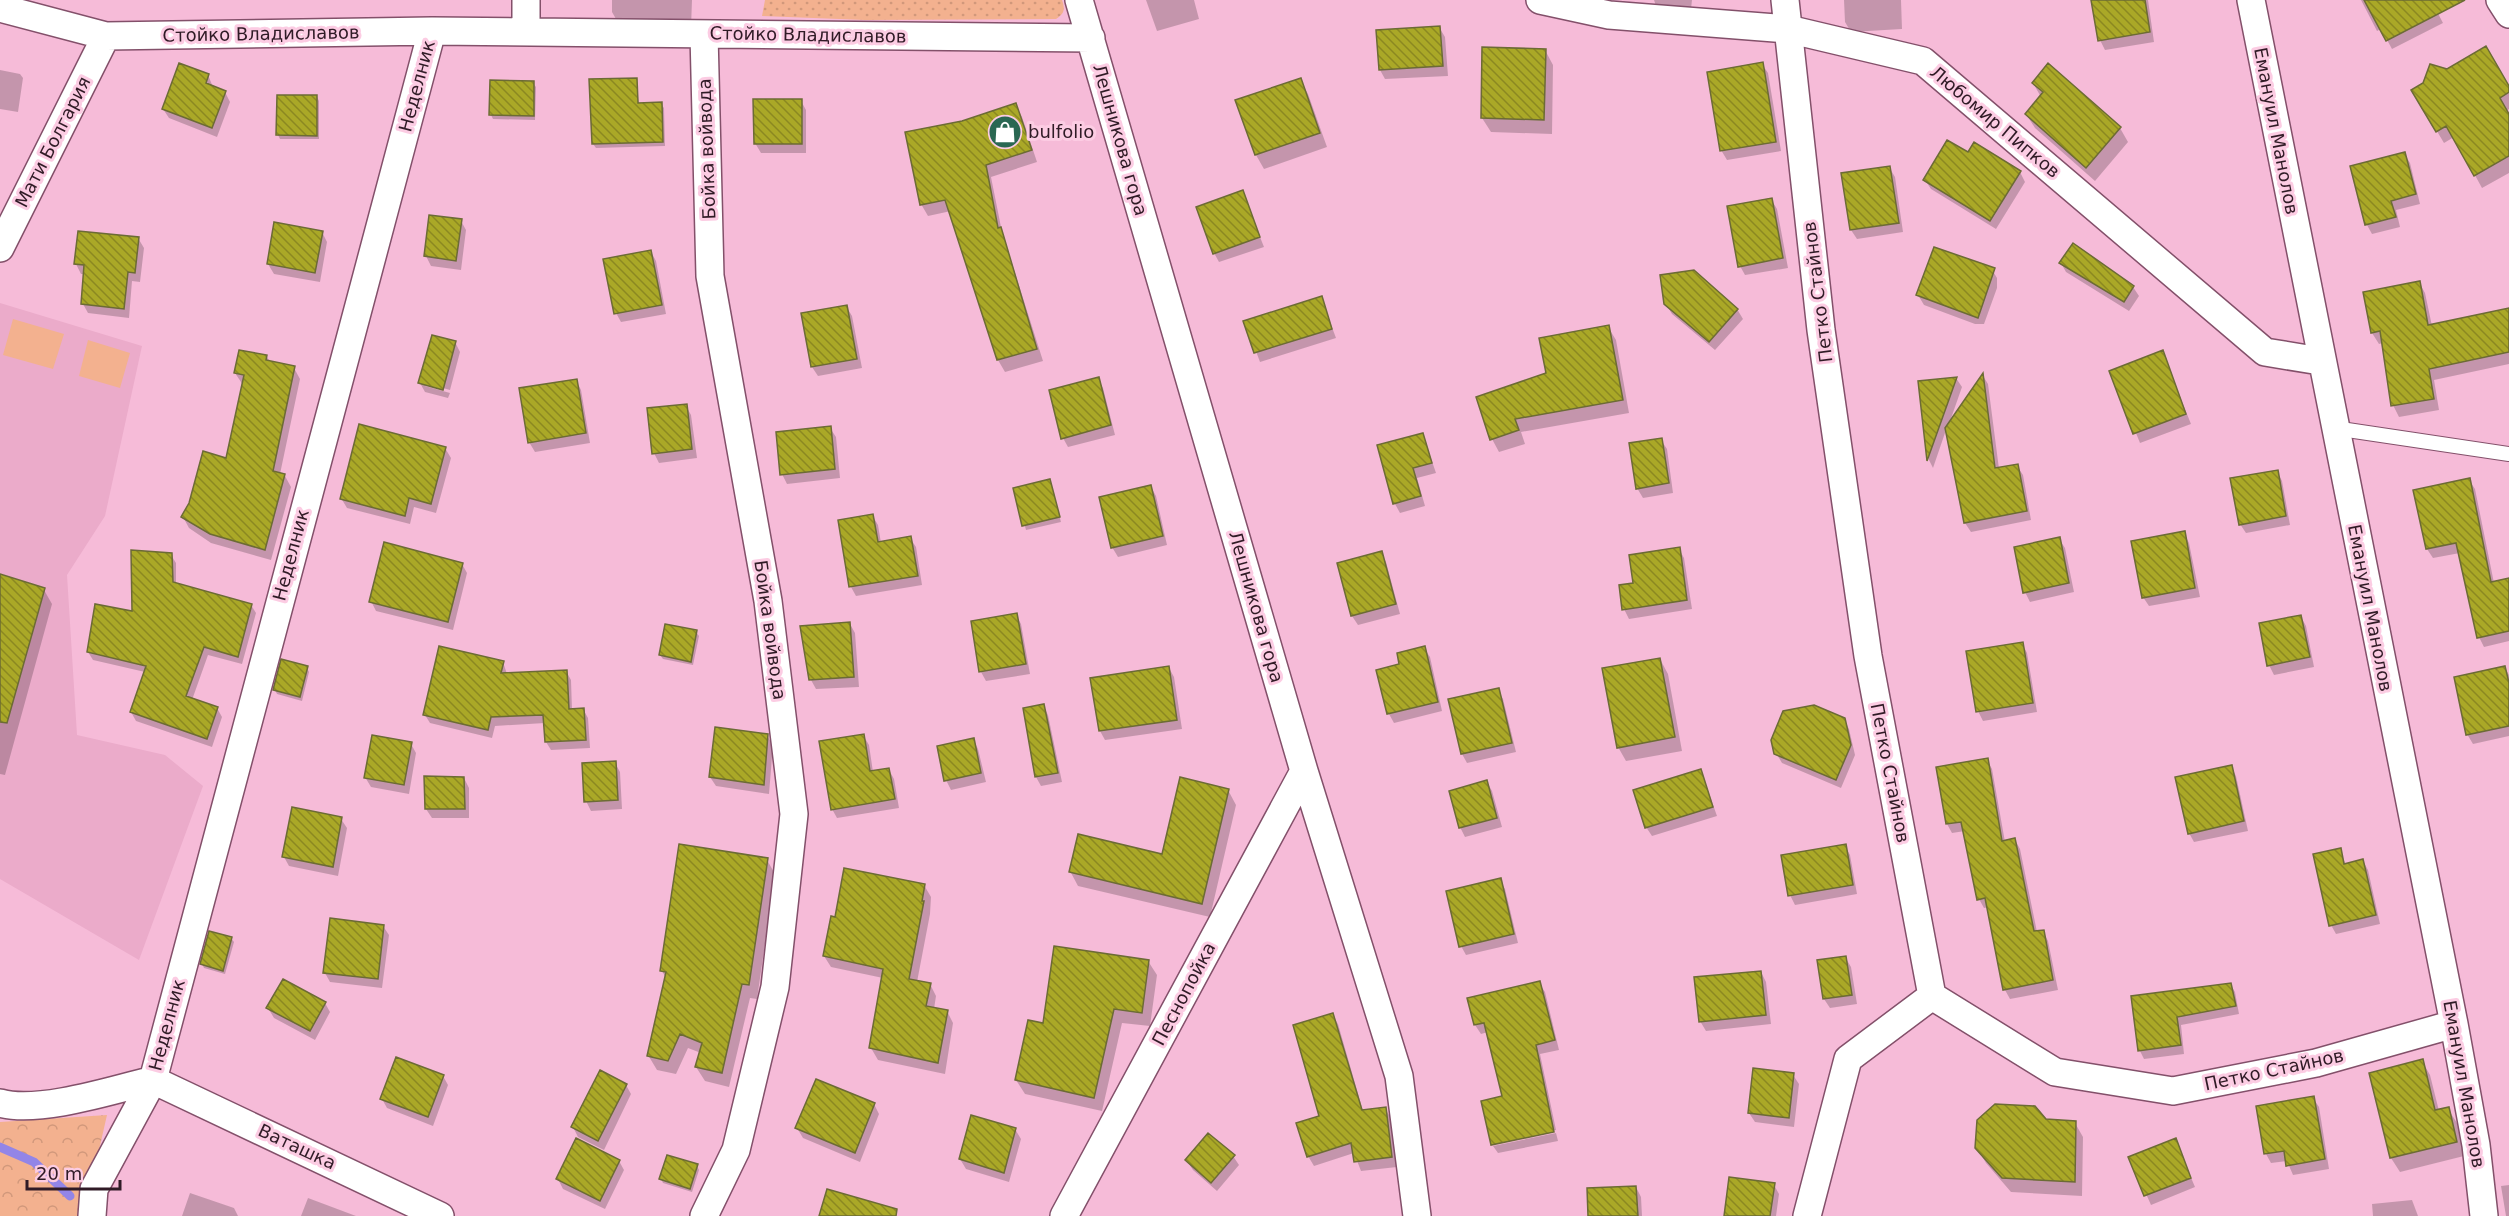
<svg xmlns="http://www.w3.org/2000/svg" width="2509" height="1216" font-family="'DejaVu Sans',sans-serif">
	<style>
		.built { fill: #ebabca }
		.grass { fill: url(#grass-dots) }
		.forest { fill: url(#forest-crowns) }
		.pitch { fill: #f3b18f }
		.shadow { fill: #0003 }
		.lines { fill: none; stroke-linecap: round; stroke-linejoin: round }
		.stream { stroke: #9385e7; stroke-width: 9 }
		.building { fill: url(#building-back-hatch); stroke: #6c6b35; stroke-width: 1.5 }
		.service-casing { stroke: #83506a; stroke-width: 16 }
		.minor-casing { stroke: #83506a; stroke-width: 30 }
		.service { stroke: #fff; stroke-width: 14 }
		.minor { stroke: #fff; stroke-width: 27 }
		.labels { text-anchor: middle; stroke-width: 6; stroke-linejoin: round; paint-order: stroke }
		.street-label { font-size: 18px; fill: #301b26; stroke: #fccce3 }
		.poi-label { font-size: 18px; fill: #301b26; stroke: #fccce3; text-anchor: start }
	</style>
	<defs>
		<pattern id="grass-dots" width="8" height="8" patternUnits="userSpaceOnUse" patternTransform="scale(1.5)"><rect width="8" height="8" fill="#f3b18f"/><path d="M2 2h.1M6 6h.1" fill="none" stroke="#d1987b" stroke-width="1.8" stroke-linecap="round"/></pattern>
		<pattern id="forest-crowns" width="20" height="18" patternUnits="userSpaceOnUse" patternTransform="scale(1.5)"><rect width="20" height="18" fill="#f3b18f"/><path d="M2 6a3 3 0 1 1 6 0M12 15a3 3 0 1 1 6 0" fill="none" stroke="#d1987b"/></pattern>
		<pattern id="building-back-hatch" width="6" height="6" patternUnits="userSpaceOnUse" patternTransform="scale(1.5)"><rect width="6" height="6" fill="#aaa827"/><path d="M-1 5l2 2M0 0l6 6M5-1l2 2" fill="none" stroke="#8b8821"/></pattern>
	</defs>
	<rect width="100%" height="100%" fill="#f6bbd8"/>
	<path class="built" d="M0,303L142,346L105,516L67,575L77,735L165,755L203,786L139,960L0,879Z"/>
	<path class="grass" d="M765,0H1062C1065,9 1065,13 1056,19L865,20L762,16Z"/>
	<path class="forest" d="M107,1115L84,1216H0V1122Z"/>
	<path class="pitch" d="M13,319L64,334L53,369L3,355Z
		M88,340L130,353L120,388L79,376Z"/>
	<path class="shadow" d="M612,0H692L691,28L620,26L612,12Z
		M1146,0H1194L1199,19L1157,31Z
		M1654,0H1692L1691,9L1656,6Z
		M1844,0H1901L1902,29L1851,32L1845,22Z
		M2093,0H2148L2154,42L2105,50L2100,40Z
		M2361,0H2431L2443,23L2392,49L2381,29L2377,31Z
		M1439,27L1445,37L1448,76L1385,79L1380,70L1377,31Z
		M1545,50L1553,65L1552,134L1491,132L1482,118Z
		M1762,64L1768,73L1781,151L1727,160L1721,150Z
		M0,70L20,74L23,78L18,112L0,109Z
		M208,75L213,87L225,92L230,102L217,137L169,118L163,109Z
		M636,79L639,105L661,104L664,108L665,146L596,148L593,144Z
		M1300,79L1308,94L1327,147L1264,169L1256,155L1237,101Z
		M533,83L536,87L535,120L493,119L491,115Z
		M2033,83L2120,128L2128,142L2095,181L2035,128L2026,114L2041,97Z
		M2509,88V109L2506,111L2509,117V173L2482,188L2454,137L2444,143L2413,91Z
		M278,97H317L319,101V139H280L278,135Z
		M801,101L806,110V153H761L755,143Z
		M1016,105L1022,117L1037,162L991,177L1002,232L1043,361L1005,372L998,360L951,211L928,216L921,204L962,123Z
		M2404,153L2410,163L2420,204L2396,210L2400,227L2372,234L2367,225Z
		M1968,154L2020,172L2025,182L1996,229L1931,189L1925,180Z
		M1889,167L1895,177L1903,232L1857,239L1851,230Z
		M1242,192L1264,247L1219,262L1214,253Z
		M1771,199L1777,209L1788,268L1745,275L1740,266Z
		M461,221L466,230L461,270L431,266L426,256Z
		M322,232L327,242L320,282L274,274L268,264Z
		M138,238L144,248L140,282L132,281L129,318L88,313L83,304L85,274H81L76,264Z
		M651,252L656,261L666,314L621,322L616,313Z
		M2061,263L2133,287L2139,296L2129,311L2066,272Z
		M1991,268L1997,278V288L1984,324H1975L1924,305L1918,295Z
		M2419,282L2425,293L2432,326L2509,313V364L2434,380L2439,410L2399,417L2393,405L2383,343L2379,344L2372,333Z
		M1321,298L1336,338L1260,362L1245,322Z
		M1666,304L1737,309L1743,319L1715,350L1672,314Z
		M846,306L852,316L862,368L818,376L812,367Z
		M1608,327L1616,340L1629,413L1521,432L1525,444L1499,452L1492,439L1547,374Z
		M455,342L460,352L450,390L425,383V386L450,393L448,398L425,392L420,383Z
		M2162,352L2191,424L2140,443L2111,371Z
		M267,357L270,362L294,368L300,379L280,474L285,476L291,487L271,560L211,543L189,528L183,517L227,460L243,385L235,373Z
		M1983,376L1988,384L1999,469L2017,466L2023,475L2031,520L1971,532L1965,523L1946,430L1933,468L1929,460L1920,383L1956,378L1962,387L1949,424Z
		M1098,379L1103,388L1115,435L1068,447L1063,438Z
		M576,380L581,390L590,443L535,452L529,442Z
		M686,406L691,415L697,458L659,463L654,453Z
		M830,428L836,437L840,478L787,484L782,474Z
		M1423,435L1436,473L1417,478L1425,506L1400,513L1395,504L1379,446Z
		M1661,440L1667,449L1673,493L1643,498L1637,488Z
		M445,448L451,458L436,513L414,507L410,524L347,508L341,498Z
		M2277,471L2282,481L2290,525L2246,533L2240,524Z
		M2469,480L2475,489L2494,583L2509,580V641L2484,647L2479,637L2460,553L2433,558L2427,549L2415,491Z
		M1050,481L1061,522L1026,530L1015,489Z
		M1151,487L1156,496L1167,545L1118,557L1112,547Z
		M872,515L878,525L881,543L910,538L916,547L922,585L856,596L851,587Z
		M2184,533L2189,543L2200,597L2149,606L2143,597Z
		M2059,539L2065,548L2074,592L2030,602L2025,592Z
		M1679,549L1684,558L1692,609L1629,619L1624,609L1635,584Z
		M1381,553L1386,562L1400,614L1358,625L1352,616L1338,564Z
		M171,555L176,563V585L251,605L256,613L242,664L208,655L192,700L217,708L222,717L212,747L136,721L131,712L145,672L93,660L88,652L133,612Z
		M462,564L467,573L453,630L376,611L371,601Z
		M0,576L44,590L52,604L5,775L0,774Z
		M1016,615L1021,624L1030,674L986,681L981,672L972,623Z
		M2301,617L2306,626L2314,667L2274,675L2269,665Z
		M850,624L855,633L859,687L816,689L811,680Z
		M696,632L699,636L693,665L663,659L660,655Z
		M2022,643L2027,653L2037,712L1983,721L1978,711Z
		M1424,648L1430,657L1442,711L1394,723L1389,714L1378,671L1401,665Z
		M1660,659L1668,674L1682,751L1626,761L1618,747Z
		M503,662L507,674L566,671L571,680L572,710L583,709L588,718L590,748L551,750L546,742L545,723L495,726L492,738L430,723L425,715Z
		M307,668L309,672L302,701L277,694L275,690Z
		M1169,668L1174,677L1182,729L1105,740L1100,731L1092,679Z
		M2505,668L2509,675V736L2473,744L2467,734Z
		M1498,690L1503,699L1516,752L1467,763L1462,754L1450,701Z
		M1043,705L1048,715L1062,782L1041,786L1036,777Z
		M1844,719L1849,729L1855,755L1841,788L1782,763L1776,753Z
		M863,735L869,745L873,772L889,770L894,779L899,808L837,818L832,809Z
		M767,736L773,745L769,794L716,786L710,777Z
		M973,739L978,749L986,782L951,790L946,780Z
		M411,744L416,753L409,794L371,787L365,777Z
		M1987,760L1992,769L2005,842L2015,840L2020,849L2037,932L2043,931L2048,941L2058,990L2010,999L2005,990L1989,907L1984,908L1979,899L1965,831L1952,833L1947,824Z
		M615,763L620,772L622,809L591,811L586,801Z
		M2231,766L2236,776L2248,831L2194,842L2189,833Z
		M1701,771L1717,816L1652,836L1646,827Z
		M464,778L469,788V818H432L426,809Z
		M1487,782L1492,791L1502,827L1465,837L1460,827Z
		M1228,790L1236,805L1210,917L1078,886L1070,871L1163,855Z
		M341,819L347,828L338,876L289,866L284,857Z
		M1845,846L1850,855L1857,894L1795,905L1790,895Z
		M2340,850L2346,865L2363,861L2368,870L2380,924L2336,934L2331,925Z
		M767,860L775,874L757,999L750,998L729,1087L705,1081L696,1067L701,1053L688,1048L676,1074L657,1070L648,1055L666,978L662,971Z
		M1500,880L1505,889L1518,943L1466,955L1461,946Z
		M924,885L931,897L930,914L917,982L930,984L936,996L934,1009L947,1011L953,1023L945,1074L878,1060L871,1048L883,978L831,967L824,956Z
		M383,926L389,935L382,988L330,982L325,973Z
		M231,938L234,942L225,974L204,968L202,964Z
		M1845,957L1851,967L1857,1004L1830,1008L1824,999Z
		M1148,961L1157,975L1150,1026L1122,1023L1102,1111L1025,1094L1016,1080L1044,1025Z
		M1761,972L1766,982L1771,1024L1706,1031L1700,1021Z
		M1539,983L1545,992L1559,1050L1540,1054L1556,1130L1493,1143V1145L1492,1144L1504,1097L1488,1032L1481,1034L1475,1025Z
		M2230,984L2235,992L2239,1014L2181,1025L2184,1054L2144,1059L2140,1051L2132,997Z
		M325,1003L330,1012L315,1040L274,1018L268,1008Z
		M1332,1014L1338,1024L1363,1111L1385,1109L1391,1118L1397,1167L1361,1171L1354,1153L1314,1166L1308,1156L1321,1117Z
		M2422,1061L2430,1075L2439,1111L2448,1109L2457,1123L2464,1156L2400,1172L2391,1158Z
		M1793,1075L1799,1084L1794,1127L1755,1122L1749,1113Z
		M443,1076L448,1085L433,1126L387,1108L382,1099Z
		M626,1085L631,1094L604,1150L578,1137L573,1127Z
		M2313,1098L2319,1107L2329,1169L2293,1175L2287,1161L2271,1163L2266,1154L2258,1107Z
		M874,1104L879,1114L860,1162L803,1138L797,1128Z
		M2046,1121L2075,1123L2083,1137L2082,1196L2011,1192L1986,1163L1977,1148Z
		M1015,1129L1021,1139L1009,1182L966,1169L960,1159Z
		M1556,1133L1558,1141L1498,1153L1493,1146Z
		M2175,1140L2195,1187L2151,1205L2130,1158Z
		M1233,1156L1239,1165L1217,1191L1193,1170L1187,1161Z
		M619,1161L624,1170L605,1209L563,1189L558,1179Z
		M697,1166L699,1170L692,1192L663,1183L661,1179Z
		M1774,1185L1779,1194L1776,1216H1725Z
		M2509,1185V1216H2506L2501,1186Z
		M1636,1187L1641,1197L1642,1216H1590Z
		M190,1193L234,1208L238,1216H182Z
		M308,1198L356,1216H301Z
		M2412,1200L2418,1216H2373L2372,1204Z"/>
	<g class="lines">
		<path class="stream" d="M0,1147L34,1162L70,1196"/>
	</g>
	<path class="building" d="M2091,0H2145L2150,32L2098,41Z
		M2364,0H2465L2386,41Z
		M1440,26L1443,66L1379,70L1376,30Z
		M2486,46L2509,86V92L2500,98L2509,114V156L2474,176L2446,126L2436,132L2411,90L2423,83L2430,64L2447,69Z
		M1482,47L1546,49L1544,120L1481,118Z
		M1763,62L1776,142L1720,151L1707,72Z
		M179,63L209,74L206,83L226,91L212,128L162,109Z
		M2048,63L2121,127L2086,168L2025,114L2043,92L2032,83Z
		M637,78L638,103L662,102L663,142L592,144L589,79Z
		M1301,78L1320,133L1255,155L1235,100Z
		M490,80L534,81V116L489,115Z
		M277,95H317V136L276,135Z
		M753,99H802V144H754Z
		M1016,103L1032,150L986,165L998,228L1001,227L1037,349L997,360L945,200L920,205L905,132L962,121Z
		M1947,140L1968,152L1974,142L2021,171L1990,221L1923,180Z
		M2405,152L2416,194L2391,201L2396,217L2365,225L2350,166Z
		M1890,166L1899,223L1850,230L1841,173Z
		M1243,190L1260,237L1213,254L1196,207Z
		M1772,198L1783,258L1738,267L1727,206Z
		M429,215L462,219L456,261L424,256Z
		M274,222L323,231L315,273L267,264Z
		M78,231L139,237L135,273L128,272L124,309L81,304L84,265L74,264Z
		M2073,243L2134,286L2124,302L2059,263Z
		M1934,247L1995,268L1978,318L1916,295Z
		M651,250L662,305L614,314L603,259Z
		M1694,270L1738,309L1709,342L1664,304L1660,275Z
		M2420,281L2428,325L2509,308V352L2429,369L2434,399L2391,406L2380,331L2371,333L2363,292Z
		M1322,296L1332,329L1254,353L1243,321Z
		M847,305L857,359L811,367L801,313Z
		M1609,325L1623,400L1515,419L1519,430L1490,440L1476,397L1546,373L1539,338Z
		M432,335L456,341L443,390L418,383Z
		M239,350L267,355L266,360L295,366L273,471L285,474L265,550L210,534L181,517L189,503L203,451L226,458L244,375L234,373Z
		M2163,350L2186,414L2133,434L2109,371Z
		M1983,373L1995,468L2018,464L2027,511L1964,523L1945,428Z
		M1099,377L1111,425L1061,439L1049,390Z
		M1957,377L1927,461L1918,381Z
		M577,379L586,433L528,443L519,388Z
		M687,404L692,449L652,454L647,408Z
		M359,424L446,447L431,504L409,498L405,516L340,499Z
		M831,426L835,469L780,475L776,432Z
		M1423,433L1432,463L1413,468L1421,496L1393,504L1377,445Z
		M1662,438L1669,483L1636,489L1629,443Z
		M2278,470L2286,516L2239,525L2230,478Z
		M2470,478L2491,582L2509,578V631L2477,638L2456,543L2426,549L2413,490Z
		M1050,479L1060,517L1022,526L1013,488Z
		M1151,485L1163,536L1111,548L1099,497Z
		M873,514L878,542L911,536L918,576L849,587L838,520Z
		M2185,531L2195,588L2142,598L2131,541Z
		M2060,537L2069,583L2023,593L2014,547Z
		M384,542L463,563L448,622L369,602Z
		M1680,547L1687,600L1622,610L1619,585L1633,583L1629,555Z
		M131,550L172,553L173,582L252,604L238,657L204,647L186,696L218,707L207,739L130,712L146,666L87,652L95,604L132,611Z
		M1382,551L1396,604L1351,616L1337,563Z
		M0,574L45,588L7,723L0,722Z
		M1017,613L1026,664L979,672L971,621Z
		M2301,615L2310,657L2267,666L2259,623Z
		M850,622L854,677L809,680L800,626Z
		M665,624L697,630L691,662L659,655Z
		M2023,642L2033,703L1976,712L1966,651Z
		M439,646L504,661L501,673L567,670L569,709L584,708L586,740L545,742L543,715L491,717L488,730L423,715Z
		M1425,646L1438,702L1387,714L1376,670L1399,664L1397,653Z
		M1660,658L1675,737L1617,748L1602,668Z
		M281,659L308,666L300,697L273,690Z
		M1169,666L1177,720L1099,731L1090,678Z
		M2505,666L2509,683V726L2466,735L2454,677Z
		M1499,688L1512,743L1461,754L1448,699Z
		M1044,704L1058,773L1035,777L1023,708Z
		M1814,705L1845,718L1851,745L1836,780L1774,754L1771,740L1783,711Z
		M715,727L768,734L764,785L709,777Z
		M864,734L870,771L889,768L895,799L831,810L819,741Z
		M372,735L412,742L404,785L364,778Z
		M974,738L981,773L944,781L937,746Z
		M1988,758L2002,841L2015,838L2034,931L2044,930L2053,980L2003,990L1985,898L1977,900L1961,822L1946,824L1936,767Z
		M616,761L618,800L584,802L582,763Z
		M2232,765L2244,821L2188,834L2175,777Z
		M1701,769L1713,807L1645,828L1633,790Z
		M424,776L464,777L465,809H425Z
		M1180,777L1229,789L1202,904L1069,872L1078,834L1162,854Z
		M1487,780L1497,818L1459,828L1449,791Z
		M292,807L342,817L333,867L282,857Z
		M679,844L768,858L749,985L742,984L722,1073L695,1067L702,1043L680,1034L668,1061L647,1056L666,972L660,971Z
		M1846,844L1853,885L1788,896L1781,855Z
		M2341,848L2344,864L2363,859L2376,915L2329,926L2313,854Z
		M844,868L925,884L922,901H924L909,979L931,983L926,1006L948,1010L938,1063L869,1048L883,969L823,956L831,916L835,917Z
		M1501,878L1514,934L1459,947L1446,891Z
		M330,918L384,925L378,979L323,973Z
		M209,931L232,937L223,971L200,964Z
		M1054,946L1149,960L1142,1013L1114,1009L1094,1098L1015,1080L1028,1020L1043,1023Z
		M1846,956L1852,995L1823,999L1817,960Z
		M1761,971L1766,1015L1699,1022L1694,977Z
		M283,979L326,1002L310,1031L266,1008Z
		M1540,981L1555,1040L1536,1045L1554,1132L1491,1145L1481,1101L1502,1096L1484,1023L1474,1025L1467,998Z
		M2231,983L2236,1006L2177,1017L2181,1045L2138,1051L2131,996Z
		M1333,1013L1362,1110L1386,1107L1392,1157L1354,1162L1351,1143L1307,1157L1296,1123L1319,1116L1293,1025Z
		M396,1057L444,1075L428,1117L380,1099Z
		M2423,1059L2435,1110L2449,1107L2457,1142L2390,1158L2369,1073Z
		M1753,1068L1794,1073L1789,1118L1748,1113Z
		M600,1070L627,1084L598,1141L571,1127Z
		M816,1079L875,1103L855,1153L795,1128Z
		M2314,1096L2325,1159L2286,1166L2284,1151L2264,1154L2256,1106Z
		M1995,1104L2035,1106L2046,1119L2076,1121L2075,1182L2002,1178L1975,1148L1977,1120Z
		M971,1115L1016,1128L1004,1173L959,1159Z
		M1208,1133L1235,1155L1211,1183L1185,1160Z
		M576,1138L620,1160L600,1201L556,1179Z
		M2176,1138L2191,1178L2144,1196L2128,1157Z
		M667,1155L698,1164L690,1189L659,1179Z
		M1729,1177L1775,1183L1770,1216H1724Z
		M1636,1186L1638,1216H1588L1587,1188Z
		M827,1189L897,1209L896,1216H819Z"/>
	<g class="lines">
		<g class="service-casing">
			<path id="service" d="M2334,428L2509,454"/>
		</g>
		<g class="minor-casing">
			<path id="minor" d="M526,0V32
				M1079,0L1304,771L1399,1076L1417,1216
				M1540,0L1609,15L1788,29L1923,61L2265,352L2320,361
				M1785,0L1821,330L1868,656L1932,996L2055,1072L2173,1091L2316,1063L2454,1024
				M2251,0L2454,1024L2476,1145L2484,1216
				M2500,0L2509,14
				M0,8L106,36L432,31L1091,38
				M0,248L106,36
				M153,1080L440,1216
				M0,1103C38,1114 113,1090 153,1080
				M92,1216L94,1189L153,1080L432,31
				M704,1216L736,1150L775,987L794,814L768,601L710,276L704,34
				M1064,1216L1304,771
				M1807,1216L1848,1059L1932,996"/>
		</g>
		<use href="#service" class="service"/>
		<use href="#minor" class="minor"/>
	</g>
	<defs>
		<g id="shop-disc" transform="scale(1.725)"><circle r="9.5" fill="#2a6752" stroke="#fccce3"/><path d="M-5-2.5h2.3a2.7 3.5 0 0 1 5.4 0H5L5.5 6h-11ZM-1.5-2.5h3a1.5 2.3 0 0 0-3 0Z" fill="#fff"/></g>
	</defs>
	<g fill-rule="evenodd">
		<use href="#shop-disc" x="1005" y="132"/>
	</g>
	<g class="labels">
		<g class="street-label">
			<text transform="translate(261 34) rotate(-1)" y="6">Стойко Владиславов</text>
			<text transform="translate(808 35) rotate(1)" y="6">Стойко Владиславов</text>
			<text transform="translate(417 86) rotate(-75)" y="6">Неделник</text>
			<text transform="translate(1995 122) rotate(40)" y="6">Любомир Пипков</text>
			<text transform="translate(2276 131) rotate(79)" y="6">Емануил Манолов</text>
			<text transform="translate(1120 140) rotate(74)" y="6">Лешникова гора</text>
			<text transform="translate(53 142) rotate(-63)" y="6">Мати Болгария</text>
			<text transform="translate(707 149) rotate(-92)" y="6">Бойка войвода</text>
			<text transform="translate(1818 292) rotate(-97)" y="6">Петко Стайнов</text>
			<text transform="translate(291 555) rotate(-75)" y="6">Неделник</text>
			<text transform="translate(1256 607) rotate(74)" y="6">Лешникова гора</text>
			<text transform="translate(2370 608) rotate(79)" y="6">Емануил Манолов</text>
			<text transform="translate(770 630) rotate(82)" y="6">Бойка войвода</text>
			<text transform="translate(1890 773) rotate(79)" y="6">Петко Стайнов</text>
			<text transform="translate(1184 994) rotate(-62)" y="6">Песнопойка</text>
			<text transform="translate(167 1025) rotate(-75)" y="6">Неделник</text>
			<text transform="translate(2274 1070) rotate(-12)" y="6">Петко Стайнов</text>
			<text transform="translate(2464 1084) rotate(80)" y="6">Емануил Манолов</text>
			<text transform="translate(297 1147) rotate(25)" y="6">Ваташка</text>
		</g>
		<g class="poi-label">
			<text x="1028" y="138">bulfolio</text>
		</g>
	</g>
	<path d="M27 1180v9h93v-9" fill="none" stroke="#301b26" stroke-width="3"/>
	<text x="36" y="1180" font-size="18" fill="#301b26" stroke="#fccce3" stroke-width="4.5" paint-order="stroke">20 m</text>
</svg>
